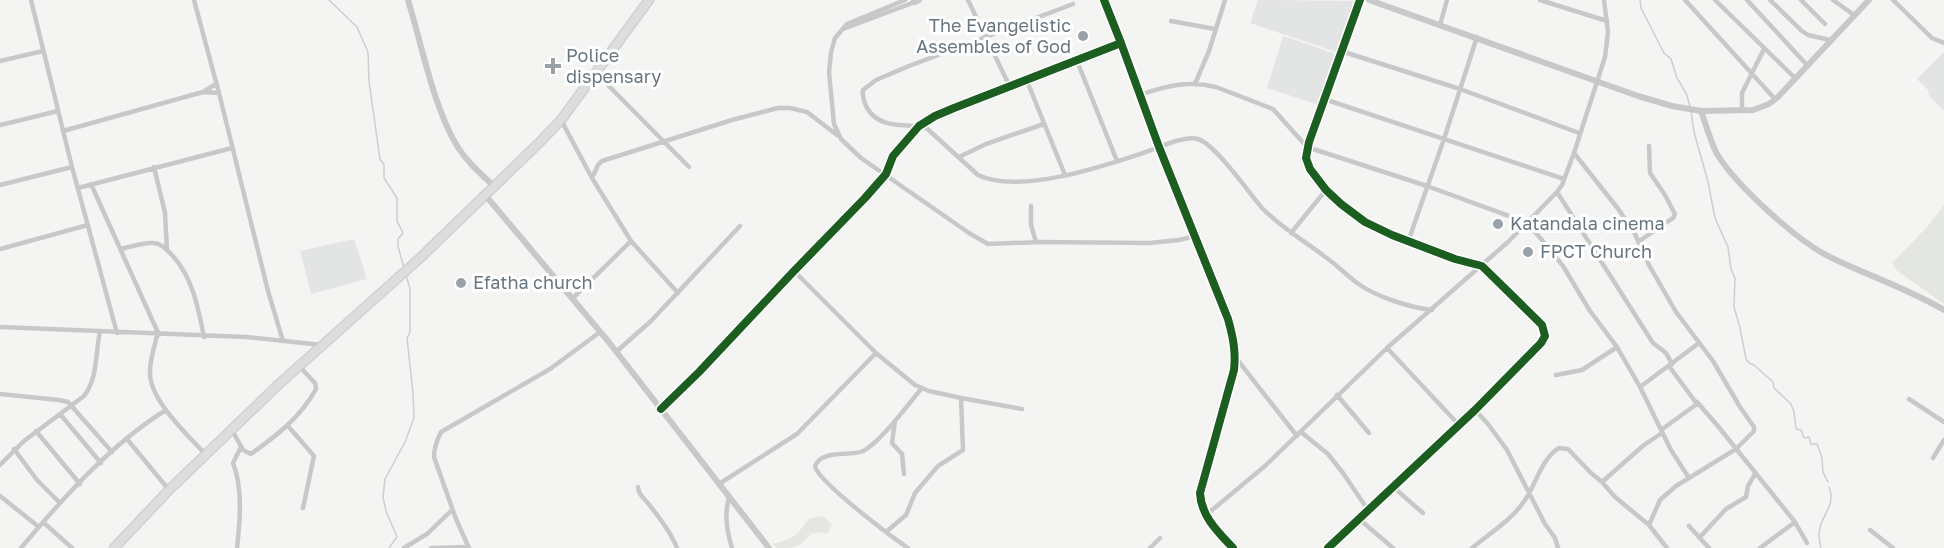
<svg xmlns="http://www.w3.org/2000/svg" width="1944" height="548" font-family="'Golos Text',sans-serif">
	<style>
		.built { fill: #e3e4e4 }
		.green { fill: #e3e6e1 }
		.lines { fill: none; stroke-linecap: round; stroke-linejoin: round }
		.stream { stroke: #c8d0d1; stroke-width: 1.5 }
		.trunk-casing { stroke: #d0d1d0; stroke-width: 11 }
		.minor { stroke: #c7c8c8; stroke-width: 4.5 }
		.tertiary { stroke: #c7c8c8; stroke-width: 6 }
		.trunk { stroke: #dcddde; stroke-width: 8 }
		.cycleway-casing { stroke: #fff; stroke-width: 11 }
		.cycleway { stroke: #1b5e20; stroke-width: 8 }
		.poi-dot { fill: #99a2a8; stroke: #fff; stroke-width: 2 }
		.labels { text-anchor: middle; stroke-width: 6; stroke-linejoin: round; paint-order: stroke }
		.poi-label { font-size: 18px; fill: #68767f; stroke: #fff; text-anchor: start }
	</style>
	<rect width="100%" height="100%" fill="#f4f4f3"/>
	<path class="built" d="M1258,0L1355,1L1339,53L1250,23Z
		M1283,36L1336,54L1319,105L1267,88Z
		M1944,52V111L1929,96L1928,90L1917,79Z
		M354,239L367,279L311,294L300,251Z"/>
	<path class="green" d="M1944,205V304L1896,270L1892,263L1928,226Z
		M822,516L832,524L827,534L822,532L811,534C799,548 795,548 777,548L772,544C779,542 790,540 795,535C807,526 802,518 822,516Z"/>
	<g class="lines">
		<path class="stream" d="M329,0L357,27L368,52L369,81L380,159L384,165V178L397,198V221L403,233L398,239V246L404,268
			M1640,0L1641,8L1664,53L1671,59L1677,78L1686,93L1690,106
			M1691,111L1694,132L1708,182L1715,218L1728,247L1731,269L1735,278L1734,307L1740,328L1746,359L1749,363L1754,365L1773,382L1774,388L1791,404L1794,412L1796,429L1801,430L1804,438L1809,437L1811,444H1817L1822,458L1823,472L1828,482
			M389,548L397,537L386,511L383,497L385,479L405,442L414,418L413,393L407,338L410,332V289L406,275
			M1821,548C1820,543 1819,538 1819,534C1819,517 1837,506 1829,487"/>
		<g class="trunk-casing">
			<path id="trunk" d="M114,548L169,490L279,384L419,259L539,143L561,120L649,0"/>
		</g>
		<path class="minor" d="M31,0L72,167L117,333
			M194,0L219,93L268,291L283,341
			M905,0L847,24L835,38L831,52L829,72L834,124L841,139L861,158L969,233L988,244L1041,242L1149,243L1179,240L1195,236
			M968,0L1010,87
			M1540,0L1607,21
			M1685,0L1775,99
			M1715,0L1795,78
			M1747,0L1807,65
			M1770,0L1802,31L1808,35L1830,40
			M1801,0L1825,24
			M1833,0L1854,15
			M1893,0L1932,38L1944,43
			M1171,21L1215,29
			M1440,25L1447,0
			M843,29L915,2
			M1341,51L1460,89L1579,133
			M0,61L43,51
			M1077,61L1117,161
			M596,73L689,167
			M1027,81L1065,175
			M1195,84L1209,51L1225,0
			M203,92L216,84
			M1140,95C1165,86 1189,80 1216,87L1273,109L1307,147L1427,186L1528,223L1563,266L1590,311L1617,347L1640,387L1671,450L1689,478
			M1324,99L1564,179
			M1742,110V93L1764,49
			M561,120L592,178L631,241L573,298
			M922,124L978,175C1019,195 1104,166 1146,152C1159,147 1186,135 1198,139C1216,145 1249,193 1263,209C1281,227 1304,241 1324,256C1337,265 1347,276 1360,285C1377,297 1412,308 1432,310
			M0,125L58,111
			M919,126C900,125 878,127 867,108C864,102 862,97 863,90L876,80L909,66L1073,4
			M63,131L203,92L219,93
			M1574,153L1619,210L1635,234L1649,265L1676,312L1713,361L1740,407L1754,427V431L1736,449L1676,486L1660,500L1649,525L1667,548
			M959,157L986,144L1044,124
			M154,167L165,213L167,250
			M592,178L598,165L602,161L732,120L778,108H790L807,112L837,135
			M91,184L159,335
			M0,185L72,167
			M78,188L232,148
			M1557,192L1653,343L1666,353L1672,364
			M1031,206V225L1036,242
			M1291,233L1326,190
			M631,241L678,293
			M1408,242L1444,139L1477,37
			M1638,242L1673,218L1675,214L1665,195L1650,173L1649,146
			M0,249L88,225
			M121,249C131,247 143,242 153,243C161,243 167,250 172,255C193,278 198,307 204,337
			M794,271L876,353L915,385L929,391L961,398L1022,409
			M0,327L246,337L322,345
			M157,335C155,346 150,359 150,371C148,399 188,435 206,455
			M1387,348L1459,425
			M616,352L651,321L740,226
			M1236,358L1297,436
			M1556,375L1582,370L1617,347
			M1640,387L1699,343
			M0,394L59,400L68,402L112,452
			M1337,395L1369,433
			M1909,399L1944,422
			M1697,402L1717,425L1795,522L1807,543
			M661,409L699,372L794,271L865,198L886,174L893,156L919,126L935,116L954,108L1121,43
			M1475,410L1488,424L1507,450L1545,524L1555,538L1558,548
			M60,414L101,463
			M895,421L892,443L902,454L904,474
			M288,426L314,456L303,508
			M232,430L243,450L251,454C276,436 301,417 316,389L315,383L299,366
			M1661,430L1697,404L1669,366
			M36,431L80,484
			M1301,432L1328,454L1343,473L1368,510
			M127,439L169,490
			M14,449L37,480L60,503
			M1933,458L1944,440
			M0,465L24,441L84,396C98,378 95,354 100,332
			M1602,482L1644,445L1662,433
			M719,484L797,434L876,353
			M638,487C639,497 646,499 651,507C661,520 671,533 677,548
			M1393,487L1423,513
			M0,496L39,527
			M729,498C724,514 727,532 732,548
			M1206,515L1265,466L1387,348L1508,242L1557,192L1562,185L1574,153L1605,57L1608,32L1604,0
			M1359,519L1393,548
			M43,522L72,548
			M1689,526L1709,548
			M1870,530L1893,548
			M886,532L906,515L915,493L938,466L963,450L961,398
			M1700,537L1726,509L1746,497L1748,486L1755,474
			M21,548C62,499 111,444 166,410
			M237,548C240,521 243,488 233,463L241,447
			M404,548L427,534L452,510
			M431,548L469,547
			M469,548L456,519L434,457C434,448 437,440 441,432L550,369L600,332
			M908,548C892,537 817,481 815,466C822,449 849,457 863,451C880,443 909,403 922,388
			M1150,548L1160,538
			M1328,548L1475,410L1541,343L1545,336L1542,325L1537,320L1482,266L1455,259L1392,235L1365,222L1341,204L1326,190L1310,169L1306,158L1309,142L1360,0
			M1472,548C1490,533 1513,519 1525,500C1536,484 1542,458 1559,448L1568,449L1591,473L1602,482L1615,497L1649,525
			M1760,548L1795,522"/>
		<path class="tertiary" d="M408,0C422,45 433,106 457,146C467,162 481,174 495,187
			M914,0L915,2L919,0
			M1104,0L1121,43L1159,147L1228,319C1233,337 1236,351 1234,370L1200,493C1201,516 1218,532 1233,548
			M1369,0L1638,96L1672,106L1701,111L1753,110L1769,104L1778,97L1869,0
			M1701,111C1706,125 1710,140 1717,154C1736,185 1795,239 1828,256C1866,275 1907,288 1944,310
			M486,196L608,341L769,548"/>
		<use href="#trunk" class="trunk"/>
		<g class="cycleway-casing">
			<path id="cycleway" d="M1104,0L1121,43L1159,147L1228,319C1233,337 1236,351 1234,370L1200,493C1201,516 1218,532 1233,548
				M661,409L699,372L794,271L865,198L886,174L893,156L919,126L935,116L954,108L1121,43
				M1328,548L1475,410L1541,343L1545,336L1542,325L1537,320L1482,266L1455,259L1392,235L1365,222L1341,204L1326,190L1310,169L1306,158L1309,142L1360,0"/>
		</g>
		<use href="#cycleway" class="cycleway"/>
	</g>
	<g class="poi-dot">
		<circle cx="1083" cy="36" r="6"/>
		<path d="M550 57h6v6h6v6h-6v6h-6v-6h-6v-6h6z"/>
		<circle cx="1498" cy="224" r="6"/>
		<circle cx="1528" cy="252" r="6"/>
		<circle cx="461" cy="283" r="6"/>
	</g>
	<g class="labels">
		<g class="poi-label">
			<text x="1071" y="32" text-anchor="end">The Evangelistic<tspan x="1071" dy="21">Assembles of God</tspan></text>
			<text x="566" y="62">Police<tspan x="566" dy="21">dispensary</tspan></text>
			<text x="1510" y="230">Katandala cinema</text>
			<text x="1540" y="258">FPCT Church</text>
			<text x="473" y="289">Efatha church</text>
		</g>
	</g>
</svg>
